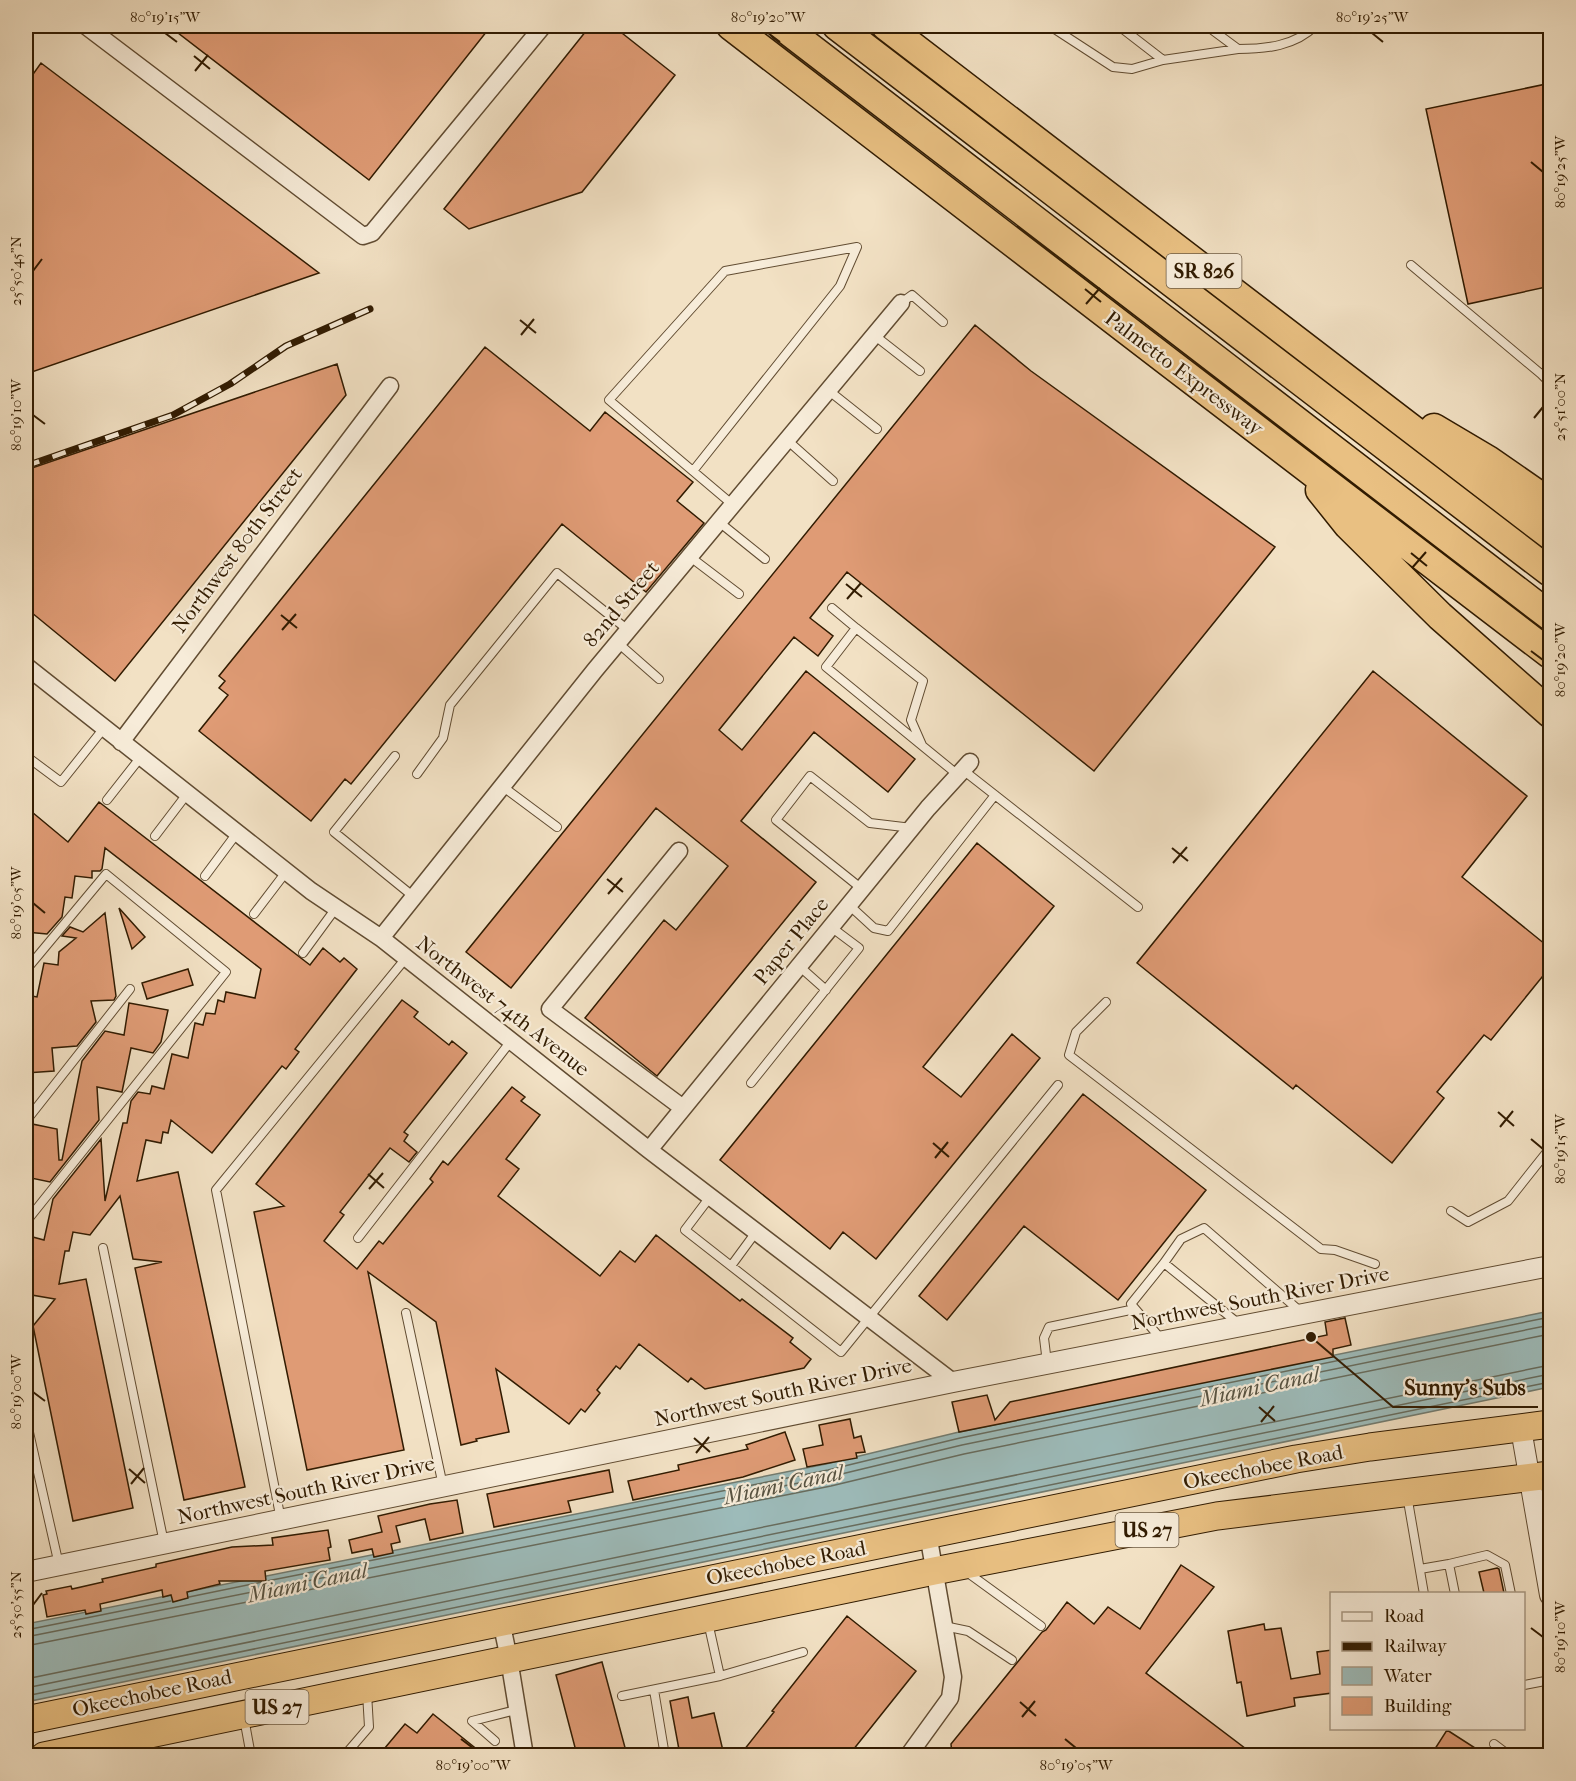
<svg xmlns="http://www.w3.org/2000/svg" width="1576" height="1781" font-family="'IM FELL French Canon',serif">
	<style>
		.water { fill: #9dbcbb; stroke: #727c71; stroke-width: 1.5 }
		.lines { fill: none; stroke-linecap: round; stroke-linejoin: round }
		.shore { stroke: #676c5e; stroke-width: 1.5 }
		.building { fill: #df9b75; stroke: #311b01; stroke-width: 1.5 }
		.service-casing { stroke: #614c32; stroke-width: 10 }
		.minor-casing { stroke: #614c32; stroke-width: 19 }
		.tertiary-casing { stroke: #614c32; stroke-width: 22 }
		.trunk-casing { stroke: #311b01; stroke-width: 29 }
		.motorway-casing { stroke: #311b01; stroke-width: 31 }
		.service { stroke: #f7ecd9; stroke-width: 8 }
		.minor { stroke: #f7ecd9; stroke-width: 16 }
		.tertiary { stroke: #f7ecd9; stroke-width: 20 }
		.trunk { stroke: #e9c082; stroke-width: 27 }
		.motorway { stroke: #e9c082; stroke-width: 28 }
		.rail-casing { stroke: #311b01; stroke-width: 7 }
		.rail { stroke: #f7ecd9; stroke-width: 4.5; stroke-dasharray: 14; stroke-linecap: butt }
		.ticks { fill: none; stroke: #311b01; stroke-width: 2 }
		.labels { text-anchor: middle; stroke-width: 4.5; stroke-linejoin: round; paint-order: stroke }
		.shield { fill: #f7ecd9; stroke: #6c5a42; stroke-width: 1.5 }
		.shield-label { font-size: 20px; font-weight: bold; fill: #311b01 }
		.street-label { font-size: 21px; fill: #311b01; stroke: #f7ecd9 }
		.water-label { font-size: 22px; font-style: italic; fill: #575342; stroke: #f7ecd9 }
		.leader { fill: none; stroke: #311b01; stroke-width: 2 }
		.callout-dot { fill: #311b01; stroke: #f7ecd9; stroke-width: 2 }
		.callout-label { font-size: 22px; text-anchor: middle; font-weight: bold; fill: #311b01; stroke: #f7ecd9; stroke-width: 4.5; stroke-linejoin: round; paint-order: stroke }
		.neatline { fill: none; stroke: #311b01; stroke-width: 2 }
		.ticks-label { font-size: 15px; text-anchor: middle; fill: #311b01 }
	</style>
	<rect width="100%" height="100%" fill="#f2e1c4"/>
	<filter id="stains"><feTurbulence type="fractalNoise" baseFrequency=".00333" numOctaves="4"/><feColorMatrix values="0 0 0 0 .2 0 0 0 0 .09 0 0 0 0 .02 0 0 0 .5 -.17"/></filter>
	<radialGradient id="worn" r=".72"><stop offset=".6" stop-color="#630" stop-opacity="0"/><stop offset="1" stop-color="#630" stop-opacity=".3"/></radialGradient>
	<path class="water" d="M1550,1311V1387L26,1702V1624L826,1464L959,1432Z"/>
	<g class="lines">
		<path class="shore" d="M267,1581L828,1470L960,1438L1550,1317
			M189,1597L262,1582
			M26,1630L171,1601
			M26,1637L829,1477L962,1445L1550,1325
			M26,1646L831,1486L964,1454L1550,1334
			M26,1679L1550,1365
			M26,1688L1550,1374
			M26,1696L1550,1382"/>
	</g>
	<path class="building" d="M169,26H491L369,180Z
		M590,26H613L675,75L582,192L469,229L444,209Z
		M41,63L319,273L26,374V84Z
		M1551,83V286L1468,304L1426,109Z
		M975,325L1031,371L1275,547L1094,771L847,572L810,618L833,636L818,656L794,637L719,730L742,750L806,671L915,759L888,792L814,732L741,821L816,882L657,1076L585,1018L664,920L676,930L728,866L656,808L511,988L466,952Z
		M485,347L590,431L605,412L693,482L677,501L704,523L646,592L562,524L351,784L345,779L311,821L199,731L228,695L219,688L225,681L219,676Z
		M337,364L346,395L115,681L26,608V470Z
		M1373,671L1527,796L1462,877L1551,949V966L1491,1040L1484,1035L1437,1092L1444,1098L1392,1163L1296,1085L1293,1089L1137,963Z
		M99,802L310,965L323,948L340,962L344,958L357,969L295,1049L299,1052L286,1069L282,1066L212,1153L171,1120L168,1133L163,1132L161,1143L146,1140L137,1181L178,1172L245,1487L184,1500L135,1268L162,1262L133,1259L120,1196L90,1235L73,1232L69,1251H65L59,1284L86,1279L133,1508L73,1521L33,1326L55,1299L26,1294V1256L29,1236L44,1240L53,1199L101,1139L105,1201L123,1123H127L131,1101L138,1092L150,1094L152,1086L164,1089L172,1054L188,1058L195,1023L203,1025L206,1013L215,1014L218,1000L224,1002L226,992L255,998L261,969L105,848L102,869L100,871H92V878L75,876L72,898L65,897L62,917L47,934L26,932V807L68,842Z
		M977,843L1054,906L923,1067L961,1097L1012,1034L1040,1058L876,1259L843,1232L830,1249L720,1160Z
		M119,908L145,937L132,949Z
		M105,913L116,996L114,1000L91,1001L96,1022L77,1046L52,1048L54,1071L26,1073V995L37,997L44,963L58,965L59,952L76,938L62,936L70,927L83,932Z
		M188,969L193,985L147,999L142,983Z
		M402,1000L418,1012L414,1017L449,1045L452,1041L467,1053L404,1132L408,1135L404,1141L417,1152L409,1162L390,1148L340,1212L344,1215L324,1241L357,1269L379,1241L383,1244L415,1204L433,1182L430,1179L443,1161L448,1165L512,1087L525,1097L521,1101L540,1115L506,1159L519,1169L498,1196L600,1276L620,1251L635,1262L656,1235L740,1301L742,1299L793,1338L790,1342L811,1359L804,1368L705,1389L691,1378L688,1382L639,1344L620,1369L616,1366L597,1390L600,1393L585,1412L581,1409L569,1424L496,1369L509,1432L476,1439L477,1441L461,1445L436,1322L368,1272L404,1450L307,1470L254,1212L284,1206L256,1184Z
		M129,1003L168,1010L161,1042L153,1053L131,1048L122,1092L97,1087L99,1120L50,1182L26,1177V1156L32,1124L57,1129L59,1160H62L82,1061L105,1031L124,1035Z
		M1083,1094L1206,1190L1118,1300L1024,1226L947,1320L919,1296Z
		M1345,1318L1351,1345L1333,1349V1357L959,1432L952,1402L987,1395L995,1420L1010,1402L1327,1335L1325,1322Z
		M850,1419L854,1438L861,1436L865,1452L856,1453L857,1458L807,1467L803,1449L823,1445L819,1425Z
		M785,1432L795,1460L743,1477L633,1500L628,1481L679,1470L678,1465L748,1449L746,1445Z
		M609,1470L613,1492L568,1501L571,1512L494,1527L487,1494Z
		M457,1500L463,1533L430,1540L425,1519L396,1526L400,1542L391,1544L393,1553L374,1557L372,1549L352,1553L349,1540L382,1532L378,1516L430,1504Z
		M328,1530L331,1547L328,1548L330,1560L265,1571L266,1581H219L220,1584L187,1592L188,1598L173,1602L171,1595L163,1597L162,1590L100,1604L101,1611L86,1614L85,1610L47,1617L43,1595L47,1594L46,1591L71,1586L72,1589L103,1582L102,1579L156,1567V1564L232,1547L273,1545L272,1538Z
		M1181,1565L1214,1587L1146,1673L1254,1755H952L951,1744L1042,1632L1046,1630L1067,1602L1094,1624L1108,1607L1140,1629Z
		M1497,1568L1499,1569L1504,1593H1484L1479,1572Z
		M847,1616L916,1671L849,1755H740L774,1712L772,1711Z
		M1264,1624L1265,1630L1281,1628L1291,1679L1320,1674L1317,1652L1332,1650V1693L1294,1698L1295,1706L1247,1716L1241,1682L1237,1683L1228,1631Z
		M602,1662L627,1755H577L556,1675Z
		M688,1697L692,1718L714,1713L724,1755H680L670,1701Z
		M433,1714L484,1755H379L405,1724L417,1733Z
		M1447,1730L1486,1755H1431Z"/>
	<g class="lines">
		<g class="service-casing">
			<path id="service" d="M1050,26L1113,67L1132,69L1163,60
				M1119,26L1163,60L1238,49L1207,26
				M1238,49C1266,49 1295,46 1315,26
				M1411,265L1541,374
				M901,303L912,295L943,322
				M874,335L920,371
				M1550,372L1541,374L1550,383
				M828,390L877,429
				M787,440L833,481
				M693,471L840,286L857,247L725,271L609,400L733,505
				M719,522L765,559
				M689,556L739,594
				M832,608L856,628
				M618,643L659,679
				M922,745L911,720L923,681L856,628L826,667L958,775
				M26,756L61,782L104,728
				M395,756L334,832L414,897
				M963,770L1138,907
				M417,774L443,738L450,705L557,573L628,630
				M502,786L557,827
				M107,800L140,758
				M155,836L187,794
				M205,876L237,833
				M862,889L776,820L810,776L870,823L912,828
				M849,905L874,928L888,931L995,795
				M254,914L286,872
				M303,953L336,908
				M799,966L826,990
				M26,970L106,874L226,972L26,1222
				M1106,1002L1076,1032L1069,1055L1321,1249L1335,1250L1375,1264
				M751,1083L859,948L831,927
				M26,1121L130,989
				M710,1197L685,1230L841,1352L1058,1085
				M1451,1211L1468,1222L1508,1201L1550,1148
				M358,1238L511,1041
				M103,1248L164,1543
				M1164,1263L1239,1324
				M731,1266L756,1232
				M406,1313L443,1486
				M1162,1340L1131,1304L1164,1263L1181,1239L1204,1228L1301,1312
				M1047,1363L1044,1338L1049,1327L1135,1309
				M26,1419L59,1565
				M1407,1495L1424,1594
				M281,1520L216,1190L406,958
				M1449,1564L1487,1555L1505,1565L1511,1594
				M1420,1569L1449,1564L1455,1594
				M964,1570L1041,1626
				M944,1626L968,1631L1012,1660
				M720,1676L803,1652
				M1524,1685L1550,1680
				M654,1690L665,1756
				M622,1696L720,1676L708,1622
				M244,1718L251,1756
				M146,1738L149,1756
				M495,1741L472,1721L516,1710
				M1494,1744L1510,1756
				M344,1756L369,1727L367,1693"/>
		</g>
		<g class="minor-casing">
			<path id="minor" d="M86,26L363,236L372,233L543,26
				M26,666L311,891L381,938L649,1150L953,1382
				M121,742L390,386
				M679,851L550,1009L683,1108
				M381,938L595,670L901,303
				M649,1150L928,808L970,762
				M501,1621L509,1659L525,1756
				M908,1756L950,1698L953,1677L928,1534"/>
		</g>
		<g class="tertiary-casing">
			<path id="tertiary" d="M1521,1429L1550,1595
				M26,1572L953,1382L1550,1266"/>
		</g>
		<g class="trunk-casing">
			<path id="trunk" d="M26,1720L1296,1459L1370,1447L1550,1424
				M44,1756L934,1571L1217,1516L1550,1475"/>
		</g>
		<g class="motorway-casing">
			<path id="motorway" d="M731,26C1002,237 1278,444 1550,654
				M782,26L1550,616
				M837,26L1550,572
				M886,26L1550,535
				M1434,428L1488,460L1550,503
				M1320,490L1348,525L1440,616L1550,713"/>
		</g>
		<use href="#service" class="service"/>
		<use href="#minor" class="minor"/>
		<use href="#tertiary" class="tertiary"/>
		<use href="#trunk" class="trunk"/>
		<use href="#motorway" class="motorway"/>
		<g class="rail-casing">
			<path id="rail" d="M26,466L173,415L230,384L286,346L370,309"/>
		</g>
		<use href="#rail" class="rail"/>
	</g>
	<path class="ticks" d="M165,33L177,42M768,33L780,42M1372,33L1383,42M194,56L210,69M195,71L208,55M1531,162L1543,172M33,271L42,259M1085,289L1101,302M1086,304L1100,288M520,320L536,333M521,335L534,319M33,415L45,424M1534,418L1543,407M1411,553L1427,566M1412,568L1426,552M846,584L862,597M847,599L861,583M281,615L297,628M282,630L296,614M1531,651L1543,660M1172,848L1188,861M1173,863L1187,847M607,879L623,892M608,894L622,878M33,903L45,913M1498,1112L1514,1126M1500,1127L1513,1111M1531,1139L1543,1149M933,1143L949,1157M935,1158L948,1142M368,1174L384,1188M369,1189L383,1173M33,1392L45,1401M1259,1407L1275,1421M1261,1422L1274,1406M694,1438L710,1452M696,1453L709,1437M129,1469L145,1483M131,1484L144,1468M33,1605L42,1593M1531,1628L1543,1637M1020,1702L1036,1716M1022,1717L1035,1701M461,1739L473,1748M1065,1739L1076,1748"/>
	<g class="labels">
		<g class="shield">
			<rect x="1166.5" y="254" width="75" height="34" rx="4.5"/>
			<rect x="1115.5" y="1513" width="63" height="34" rx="4.5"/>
			<rect x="245.5" y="1690" width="63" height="34" rx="4.5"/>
		</g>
		<g class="shield-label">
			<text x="1204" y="278">SR 826</text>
			<text x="1147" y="1537">US 27</text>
			<text x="277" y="1714">US 27</text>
		</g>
		<g class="street-label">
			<text transform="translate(1184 373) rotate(37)" y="7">Palmetto Expressway</text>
			<text transform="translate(237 550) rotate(-53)" y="7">Northwest 80th Street</text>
			<text transform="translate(621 604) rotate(-50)" y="7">82nd Street</text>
			<text transform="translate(791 941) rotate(-51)" y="7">Paper Place</text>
			<text transform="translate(503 1006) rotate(38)" y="7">Northwest 74th Avenue</text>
			<text transform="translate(1260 1298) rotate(-11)" y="7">Northwest South River Drive</text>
			<text transform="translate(783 1392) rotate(-12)" y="7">Northwest South River Drive</text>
			<text transform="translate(1263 1467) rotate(-11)" y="7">Okeechobee Road</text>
			<text transform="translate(306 1490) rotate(-12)" y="7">Northwest South River Drive</text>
			<text transform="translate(786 1563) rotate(-11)" y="7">Okeechobee Road</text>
			<text transform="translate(152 1693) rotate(-12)" y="7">Okeechobee Road</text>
		</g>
		<g class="water-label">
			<text transform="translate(1259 1386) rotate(-12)" y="8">Miami Canal</text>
			<text transform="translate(783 1484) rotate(-12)" y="8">Miami Canal</text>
			<text transform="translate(307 1582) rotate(-12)" y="8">Miami Canal</text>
		</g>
	</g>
	<path class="leader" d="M1311 1337L1393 1407H1538"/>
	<circle class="callout-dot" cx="1311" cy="1337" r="6"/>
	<g class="callout-label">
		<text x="1465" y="1395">Sunny's Subs</text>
	</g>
	<rect width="1576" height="1781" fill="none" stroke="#f2e1c4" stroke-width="66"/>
	<rect x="1330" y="1592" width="195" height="138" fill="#f7ecd9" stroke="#a89883" stroke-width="1.5"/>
	<rect x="1342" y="1612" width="30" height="9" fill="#f7ecd9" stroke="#a89883" stroke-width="1.5"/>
	<text x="1384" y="1622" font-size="18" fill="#311b01">Road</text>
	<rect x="1342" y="1642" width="30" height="9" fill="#311b01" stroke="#a89883" stroke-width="1.5"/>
	<text x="1384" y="1652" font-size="18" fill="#311b01">Railway</text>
	<rect x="1342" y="1667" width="30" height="18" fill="#9dbcbb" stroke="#a89883" stroke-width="1.5"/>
	<text x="1384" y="1682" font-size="18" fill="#311b01">Water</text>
	<rect x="1342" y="1697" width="30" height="18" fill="#df9b75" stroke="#a89883" stroke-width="1.5"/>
	<text x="1384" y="1712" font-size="18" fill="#311b01">Building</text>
	<rect x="33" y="33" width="1510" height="1715" class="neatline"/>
	<g class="ticks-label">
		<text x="165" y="22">80°19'15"W</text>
		<text x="768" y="22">80°19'20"W</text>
		<text x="1372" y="22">80°19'25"W</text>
		<text transform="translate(1560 172) rotate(-90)" y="5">80°19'25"W</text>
		<text transform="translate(16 271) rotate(-90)" y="5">25°50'45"N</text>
		<text transform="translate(1560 407) rotate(-90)" y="5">25°51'00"N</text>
		<text transform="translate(16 415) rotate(-90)" y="5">80°19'10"W</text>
		<text transform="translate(1560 660) rotate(-90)" y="5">80°19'20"W</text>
		<text transform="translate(16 903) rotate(-90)" y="5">80°19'05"W</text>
		<text transform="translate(1560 1149) rotate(-90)" y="5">80°19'15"W</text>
		<text transform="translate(16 1392) rotate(-90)" y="5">80°19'00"W</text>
		<text transform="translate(16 1605) rotate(-90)" y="5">25°50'55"N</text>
		<text transform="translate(1560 1637) rotate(-90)" y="5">80°19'10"W</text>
		<text x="473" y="1770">80°19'00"W</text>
		<text x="1076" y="1770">80°19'05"W</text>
	</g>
	<rect width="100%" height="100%" filter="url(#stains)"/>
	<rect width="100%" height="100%" fill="url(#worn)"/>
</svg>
